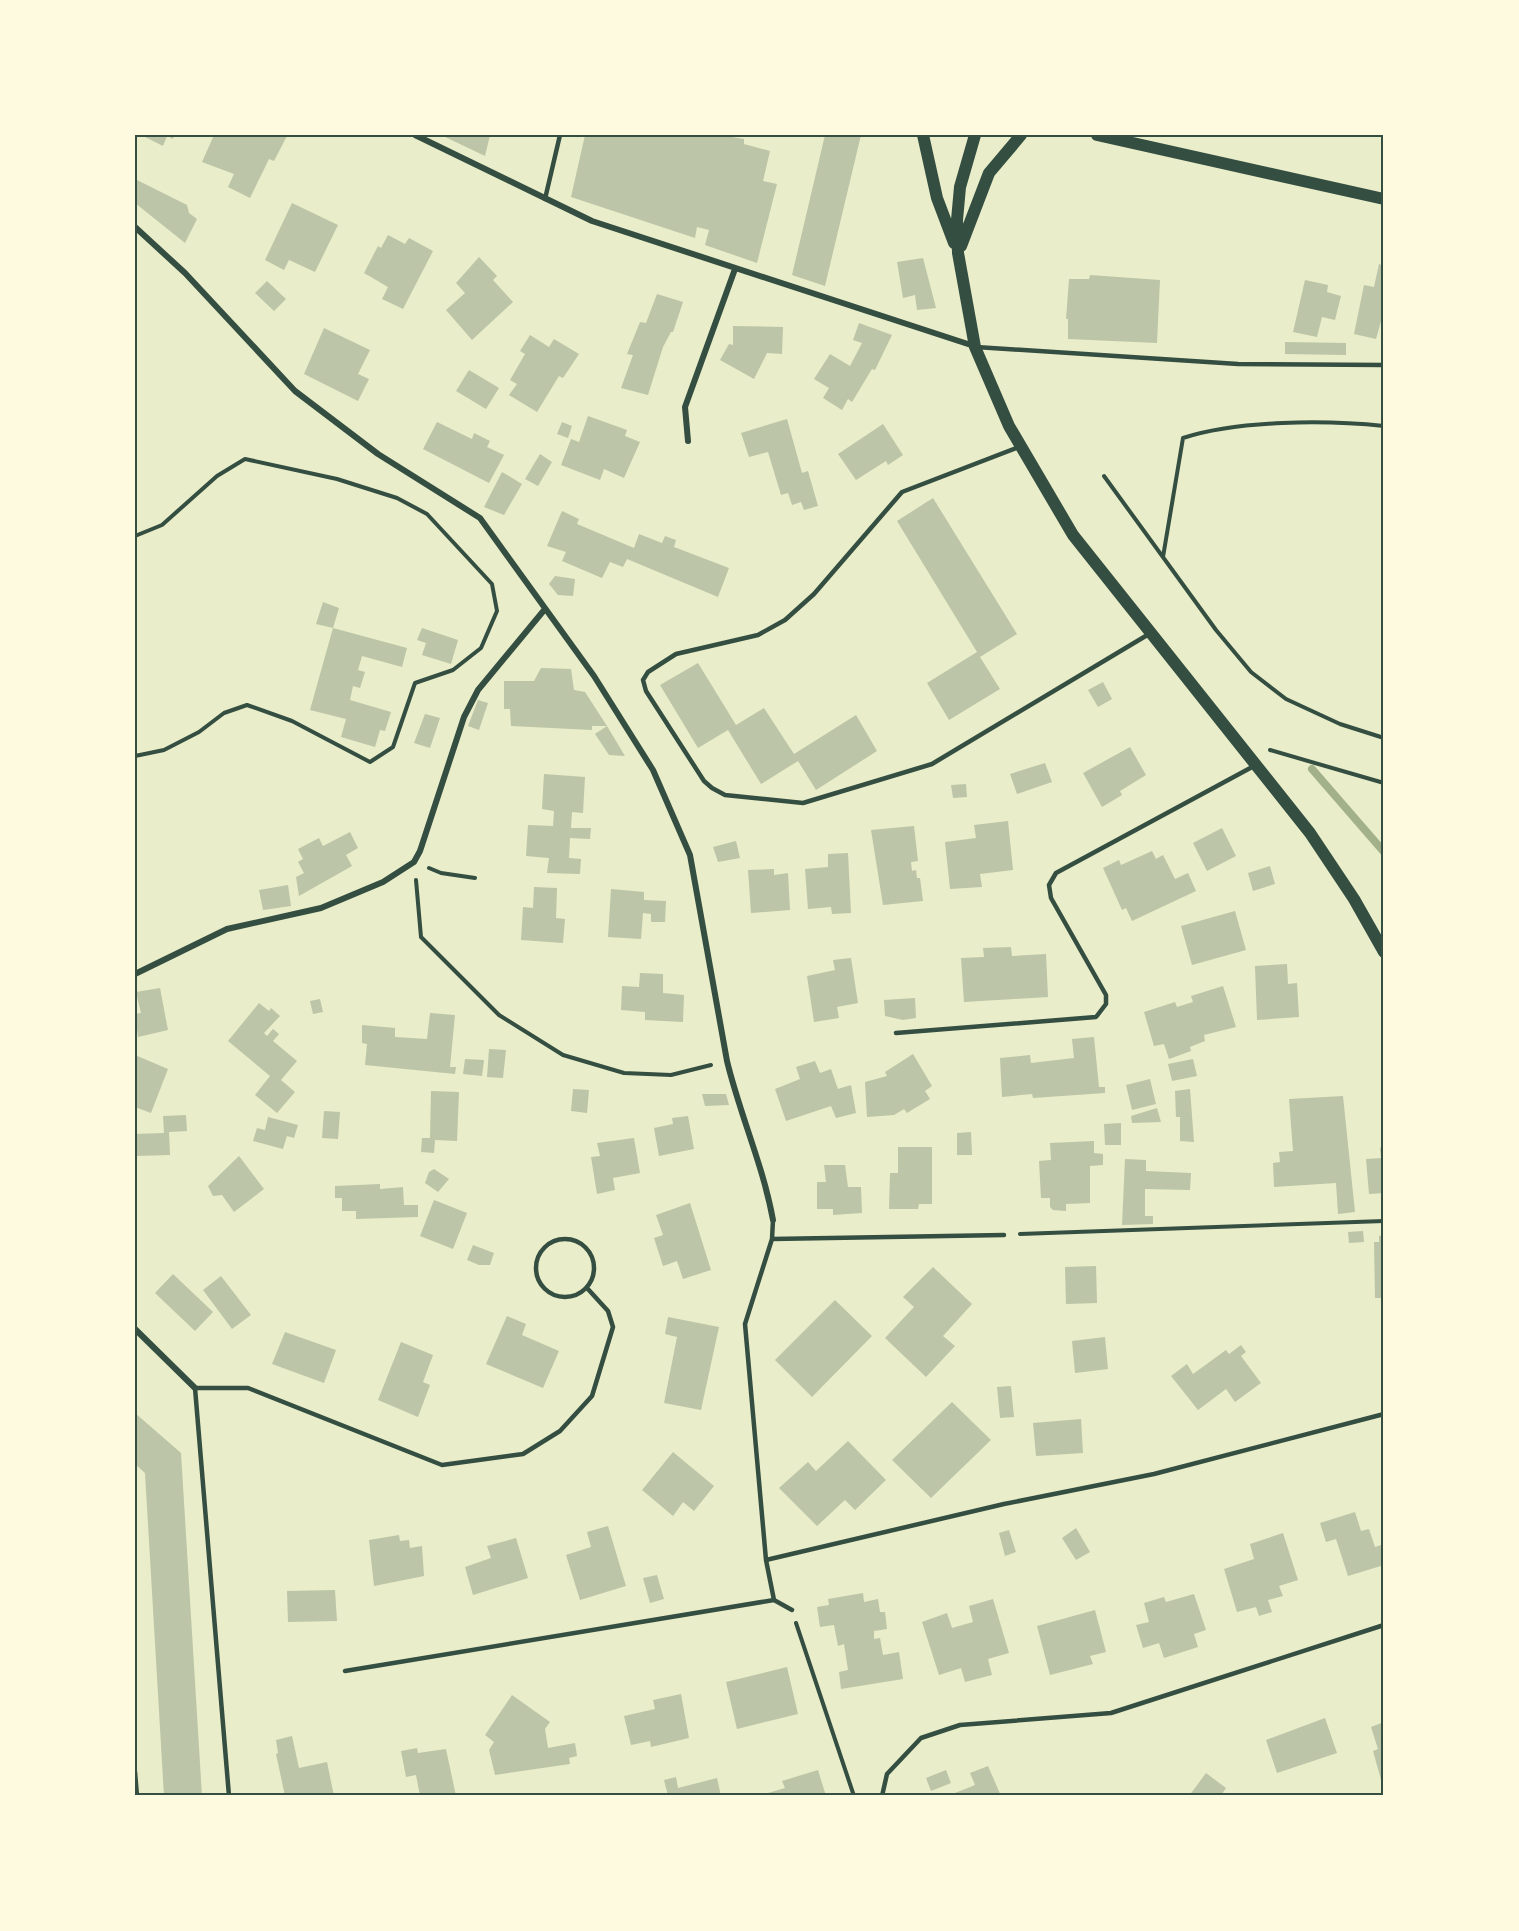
<svg xmlns="http://www.w3.org/2000/svg" width="1519" height="1931" font-family="'Sofia Sans Condensed',sans-serif">
	<style>
		.lines { fill: none; stroke-linecap: round; stroke-linejoin: round }
		.stream { stroke: #a3b18a; stroke-width: 8 }
		.building { fill: #bcc5a7 }
		.path { stroke: #344e41; stroke-width: 4 }
		.service { stroke: #344e41; stroke-width: 4.5 }
		.minor { stroke: #344e41; stroke-width: 6 }
		.secondary { stroke: #344e41; stroke-width: 12 }
		.neatline { fill: none; stroke: #344e41; stroke-width: 2 }
	</style>
	<rect width="100%" height="100%" fill="#e9edc9"/>
	<g class="lines">
		<path class="stream" d="M1312,769L1384,852"/>
	</g>
	<path class="building" d="M141,135H174L173,139L167,136L163,146Z
		M214,135L287,136L274,161L269,159L250,198L228,187L234,174L202,162Z
		M441,135H490L485,156Z
		M585,135H721L744,139V144L770,151L763,181L777,184L757,263L705,245L709,230L697,227L695,238L571,197Z
		M825,135H861L825,286L792,275Z
		M135,179L187,205L189,213L197,219L185,243L135,203Z
		M292,203L338,225L315,272L289,260L284,270L265,260Z
		M388,235L405,244L409,238L433,251L403,309L382,299L388,287L364,273L378,246L381,248Z
		M479,257L497,276L493,280L513,302L472,340L446,310L465,293L456,283Z
		M923,258L936,308L917,310L915,295L903,298L897,262Z
		M1379,264L1384,266V311L1376,339L1354,334L1364,285L1374,287Z
		M1090,275L1160,280L1157,343L1068,339V319H1066L1069,279H1089Z
		M1305,280L1328,285L1327,292L1341,296L1335,320L1322,317L1317,337L1293,332Z
		M267,281L286,299L274,311L255,293Z
		M657,294L683,302L673,332H671L663,347L648,395L621,388L633,355L627,354L640,322L646,323Z
		M859,323L892,335L875,370L872,369L852,402L848,399L842,410L823,398L829,388L814,379L830,354L850,366L862,343L853,340Z
		M733,326L783,327L782,354L767,353L754,379L720,360L729,344L733,345Z
		M324,328L370,350L358,374L369,379L358,401L304,374Z
		M530,335L549,347L554,339L579,354L563,378L559,376L537,412L509,395L517,384L510,380L525,354L520,351Z
		M1285,342L1346,343V355L1285,354Z
		M469,370L499,388L486,409L456,391Z
		M588,416L627,430L625,436L640,442L624,478L604,469L600,480L561,465L571,439L579,442Z
		M787,419L802,473L808,471L818,506L804,510L801,502L792,505L788,493L781,495L768,452L749,457L741,433Z
		M437,422L472,439L474,433L490,441L487,447L504,455L489,483L423,449Z
		M562,422L572,426L568,438L557,434Z
		M883,424L903,455L888,465L886,461L856,480L838,454Z
		M540,454L552,462L538,486L525,479Z
		M502,472L522,484L504,515L484,507Z
		M933,498L1017,634L980,657L1000,689L949,720L927,683L977,652L897,521Z
		M562,511L579,519L577,524L634,548L639,534L662,543L665,536L676,540L674,547L729,568L718,597L627,559L623,567L610,562L602,578L562,561L566,552L547,546Z
		M555,576L575,579L573,596L558,595L549,584Z
		M323,602L339,608L333,628L316,624Z
		M333,628L407,648L402,667L362,656L358,670L365,672L360,688L353,686L350,700L391,712L385,731L380,730L375,747L341,737L346,719L310,710Z
		M422,628L458,640L451,664L422,655L426,643L417,640Z
		M698,663L736,725L764,708L794,754L856,715L877,751L816,790L798,761L761,784L728,730L698,748L660,685Z
		M541,668L571,669L574,690L585,692L607,726L625,756L609,755L595,734L607,726H592V730L511,726L510,709H504V681H534Z
		M1103,682L1112,699L1098,707L1088,690Z
		M478,700L488,703L479,730L468,726Z
		M425,714L440,718L430,748L414,743Z
		M1130,747L1146,775L1120,791L1122,795L1102,807L1083,773Z
		M1045,763L1052,782L1017,794L1010,774Z
		M544,774L585,777L583,813L572,812L571,828H591L590,839L570,838L569,858L581,859L580,874L547,873L549,858L526,856L528,825L553,826L554,811L542,809Z
		M966,784L967,797L953,798L951,785Z
		M1008,821L1013,870L980,874L982,887L950,889L945,842L976,838L974,825Z
		M914,826L918,861L911,862L912,871L916,870L917,878H920L923,901L883,905L871,830Z
		M1222,828L1236,856L1207,871L1193,843Z
		M350,832L358,848L346,855L352,866L299,896L296,877L304,873L298,862L303,859L298,849L319,838L323,846Z
		M736,841L740,858L718,862L713,847Z
		M1152,851L1156,859L1163,855L1175,879L1188,873L1196,891L1132,921L1126,908L1122,910L1103,868L1119,860L1121,865Z
		M848,853L851,913L832,914L831,907L808,909L805,869L828,867V854Z
		M1270,866L1275,884L1253,891L1248,873Z
		M774,869V875L788,873L790,910L751,913L748,870Z
		M288,885L291,906L263,910L259,890Z
		M534,887L557,888L556,918L565,919L563,943L521,940L523,907L533,908Z
		M611,889L644,892V900L666,901L665,922H651V914L643,913L641,939L608,937Z
		M1235,911L1246,950L1192,965L1181,926Z
		M1011,947L1012,956L1046,954L1048,997L964,1002L961,958L984,957L983,948Z
		M851,958L858,1003L837,1007L839,1018L814,1022L807,976L835,970L833,960Z
		M1287,964L1288,984L1297,983L1299,1017L1257,1020L1255,966Z
		M640,973L663,974V993L684,995L683,1022L645,1020V1012L621,1010L622,986L639,987Z
		M1223,986L1236,1027L1204,1035L1205,1041L1190,1047L1191,1051L1169,1059L1164,1044L1154,1046L1144,1012L1175,1002L1177,1007L1193,1002L1191,996Z
		M160,988L168,1030L138,1037L135,1014L141,1013L136,992Z
		M915,998L916,1018L903,1020L885,1016L884,1000Z
		M320,999L323,1012L313,1014L310,1001Z
		M259,1003L269,1011L271,1008L280,1016L264,1033L267,1036L273,1029L279,1034L273,1041L297,1061L281,1080L295,1092L277,1113L255,1095L270,1076L228,1041Z
		M430,1013L455,1015L450,1067H456L455,1074L365,1065L367,1044L362,1043V1025L395,1028V1037L427,1039Z
		M1094,1037L1099,1087H1105V1093L1033,1098L1032,1094L1002,1097L1000,1058L1030,1055L1031,1063L1074,1058L1072,1039Z
		M489,1049L506,1050L503,1078L487,1077Z
		M913,1054L932,1086L925,1091L930,1099L907,1113L904,1109L894,1115L867,1117L865,1082L887,1076L885,1072Z
		M135,1055L168,1069L151,1113L135,1107Z
		M465,1059L484,1060L482,1076L463,1074Z
		M1193,1059L1197,1076L1172,1081L1168,1064Z
		M815,1061L820,1073L831,1069L838,1089L851,1085L856,1113L836,1118L831,1106L786,1121L775,1089L800,1079L796,1067Z
		M1150,1079L1156,1104L1132,1110L1126,1085Z
		M573,1089L589,1090L587,1113L571,1111Z
		M1190,1089L1194,1142L1180,1141V1117H1176L1175,1091Z
		M431,1091L459,1092L457,1141L435,1140L434,1153L421,1152L422,1138H430Z
		M702,1094H726L729,1105L705,1106Z
		M1343,1096L1355,1212L1338,1214L1336,1183L1274,1187L1273,1163L1280,1162L1279,1152L1293,1151L1289,1099Z
		M1157,1108L1161,1122L1132,1123L1131,1116Z
		M324,1111L340,1112L338,1139L322,1138Z
		M186,1115L187,1131L169,1132L170,1155L135,1156V1134L164,1133L163,1116Z
		M688,1116L694,1149L659,1156L654,1128L673,1124L672,1118Z
		M268,1117L298,1125L294,1138L287,1136L283,1149L253,1141L257,1128L265,1130Z
		M1121,1123V1145H1105L1104,1124Z
		M971,1132L972,1155H957V1133Z
		M634,1138L640,1173L613,1178L615,1190L597,1194L591,1157L600,1156L597,1143Z
		M1094,1141V1153L1103,1154V1165L1090,1166V1203L1066,1204V1211L1053,1210L1050,1207V1198H1041L1039,1161L1051,1160L1050,1143Z
		M898,1147H932V1204H919L918,1209H889L890,1173H898Z
		M1384,1147V1193L1369,1194L1366,1159L1381,1158L1380,1148Z
		M239,1156L264,1189L234,1212L222,1195L213,1196L208,1186Z
		M1125,1159L1146,1160V1171L1191,1173L1190,1190L1145,1189V1216H1153V1224L1122,1225Z
		M824,1165H845L848,1187H861L862,1213L833,1215V1209H817V1182H826Z
		M434,1169L449,1179L438,1192L425,1183L429,1172Z
		M380,1184V1189L403,1187L404,1205H418V1217L356,1219V1211H342V1198H335V1186Z
		M434,1200L467,1213L453,1249L420,1236Z
		M690,1203L711,1270L683,1279L677,1261L663,1266L654,1238L663,1235L656,1215Z
		M1363,1231L1364,1242L1349,1243L1348,1232Z
		M1384,1235V1298H1375L1374,1242H1379V1236Z
		M473,1245L494,1253L490,1265H479L467,1260Z
		M1096,1266L1097,1303L1066,1304L1065,1267Z
		M933,1267L972,1304L943,1336L955,1346L926,1377L885,1338L914,1307L903,1297Z
		M173,1274L213,1312L195,1331L155,1293Z
		M221,1276L251,1315L232,1329L203,1290Z
		M835,1300L872,1336L812,1397L775,1360Z
		M507,1316L526,1324L522,1335L559,1351L543,1388L486,1364Z
		M668,1317L719,1327L701,1410L664,1403L677,1337L665,1334Z
		M285,1332L336,1350L324,1383L272,1364Z
		M1105,1337L1108,1369L1075,1373L1072,1341Z
		M401,1342L433,1355L423,1382L430,1385L418,1417L378,1400Z
		M1241,1345L1246,1352L1241,1356L1261,1383L1235,1402L1226,1389L1198,1410L1171,1376L1187,1364L1193,1374L1226,1350L1229,1354Z
		M1011,1386L1014,1417L1000,1418L997,1387Z
		M952,1402L991,1440L931,1498L892,1460Z
		M135,1413L181,1453L202,1796H164L145,1473L135,1464Z
		M1081,1419L1083,1453L1036,1456L1033,1423Z
		M848,1441L886,1480L855,1510L845,1500L817,1526L779,1488L808,1462L816,1471Z
		M673,1452L714,1486L694,1511L683,1502L673,1516L642,1490Z
		M1355,1512L1361,1531L1369,1529L1375,1547L1384,1544V1565L1348,1576L1336,1539L1326,1542L1320,1523Z
		M608,1526L626,1586L580,1600L566,1555L591,1547L587,1532Z
		M1076,1528L1090,1552L1076,1560L1062,1538Z
		M1009,1530L1016,1552L1005,1556L999,1533Z
		M1283,1533L1298,1580L1279,1586L1283,1596L1268,1600L1272,1612L1259,1616L1256,1607L1237,1612L1224,1569L1254,1559L1250,1544Z
		M399,1535L400,1541L409,1540L410,1548L422,1546L424,1576L374,1586L369,1540Z
		M516,1538L528,1578L473,1595L465,1567L491,1558L487,1546Z
		M657,1575L664,1599L650,1603L643,1578Z
		M335,1590L337,1621L288,1622L287,1591Z
		M863,1593L864,1602L878,1599L880,1612H885L887,1629L874,1631V1639L880,1638L883,1655L899,1652L903,1679L841,1689L839,1672L848,1670L844,1644L838,1646L834,1625L820,1627L817,1607L829,1605L828,1599Z
		M1194,1594L1206,1630L1194,1634L1198,1647L1164,1658L1159,1643L1143,1648L1136,1625L1149,1622L1144,1603L1164,1597L1166,1602Z
		M993,1599L1009,1653L988,1659L992,1675L965,1682L961,1668L939,1675L922,1622L947,1613L952,1628L973,1622L969,1606Z
		M1095,1610L1106,1652L1090,1656L1093,1664L1050,1675L1037,1626Z
		M787,1667L798,1714L737,1729L726,1682Z
		M681,1694L689,1738L651,1747L650,1741L631,1745L624,1716L655,1709L653,1700Z
		M512,1695L550,1722L545,1729L548,1748L575,1743L577,1756L569,1758L570,1764L495,1775L489,1750L494,1742L485,1735Z
		M1325,1718L1337,1753L1277,1773L1266,1740Z
		M1384,1722V1787H1383L1373,1751L1378,1749L1371,1727Z
		M292,1736L299,1768L327,1762L334,1796H285L276,1754L278,1753L276,1740Z
		M417,1748L418,1753L446,1749L456,1796H420L416,1775L406,1777L401,1751Z
		M988,1766L1001,1796H956L955,1793L975,1785L970,1773Z
		M818,1770L826,1796H758L785,1788L782,1781Z
		M946,1770L951,1783L931,1791L926,1778Z
		M1206,1773L1226,1788L1222,1794L1224,1796H1189Z
		M676,1777L678,1788L717,1778L721,1796H668L664,1780Z"/>
	<g class="lines">
		<path class="path" d="M1104,476L1216,630L1251,672L1286,699L1340,724L1384,738
			M135,536L162,525L217,476L245,459L337,479L397,498L427,514L492,584L497,611L481,648L453,670L415,683L393,747L370,762L292,721L247,705L224,713L199,732L164,750L135,756
			M1163,557L1183,438C1238,420 1326,420 1384,426
			M1270,750L1384,783
			M429,868L441,873L475,878
			M416,880L421,937L499,1015L563,1055L624,1073L671,1075L711,1065
			M1020,1234L1384,1221
			M796,1623L854,1796"/>
		<path class="service" d="M545,199L560,135
			M976,347L1238,364L1384,365
			M1019,447L902,492L814,594L785,620L758,635L676,654L648,672L643,680L646,691L704,781L712,788L725,795L803,803L932,764L1149,634
			M896,1033L1096,1017L1106,1004V995L1051,898L1049,885L1056,873L1254,766
			M773,1220L772,1239L745,1324L766,1560L774,1600L792,1610
			M536 1268a29 29 0 1 1 58 0a29 29 0 1 1-58 0Z
			M772,1239L1004,1235
			M766,1560L1004,1504L1154,1474L1384,1414
			M345,1671L774,1600
			M135,1772L137,1796
			M229,1796L195,1388H248L442,1465L523,1454L560,1431L592,1396L613,1327L608,1311L587,1288
			M882,1796L887,1774L921,1738L960,1725L1111,1713L1384,1625"/>
		<path class="minor" d="M415,135L592,221L974,346
			M135,227L185,273L295,391L378,454L480,518L594,676L653,770L690,855L727,1061C740,1115 763,1165 773,1220
			M688,441L685,407L735,269
			M135,974L227,929L321,908L383,882L414,862L420,851L464,717L478,690L545,609
			M135,1329L195,1388"/>
		<path class="secondary" d="M923,135L937,198L954,243
			M975,135L960,187L957,220L958,253L975,347L1009,426L1073,535L1310,833L1354,899L1384,952
			M1097,135L1384,199
			M961,246L989,173L1021,135"/>
	</g>
	<rect width="1519" height="1931" fill="none" stroke="#fefae0" stroke-width="273"/>
	<rect x="136" y="136" width="1246" height="1658" class="neatline"/>
</svg>
